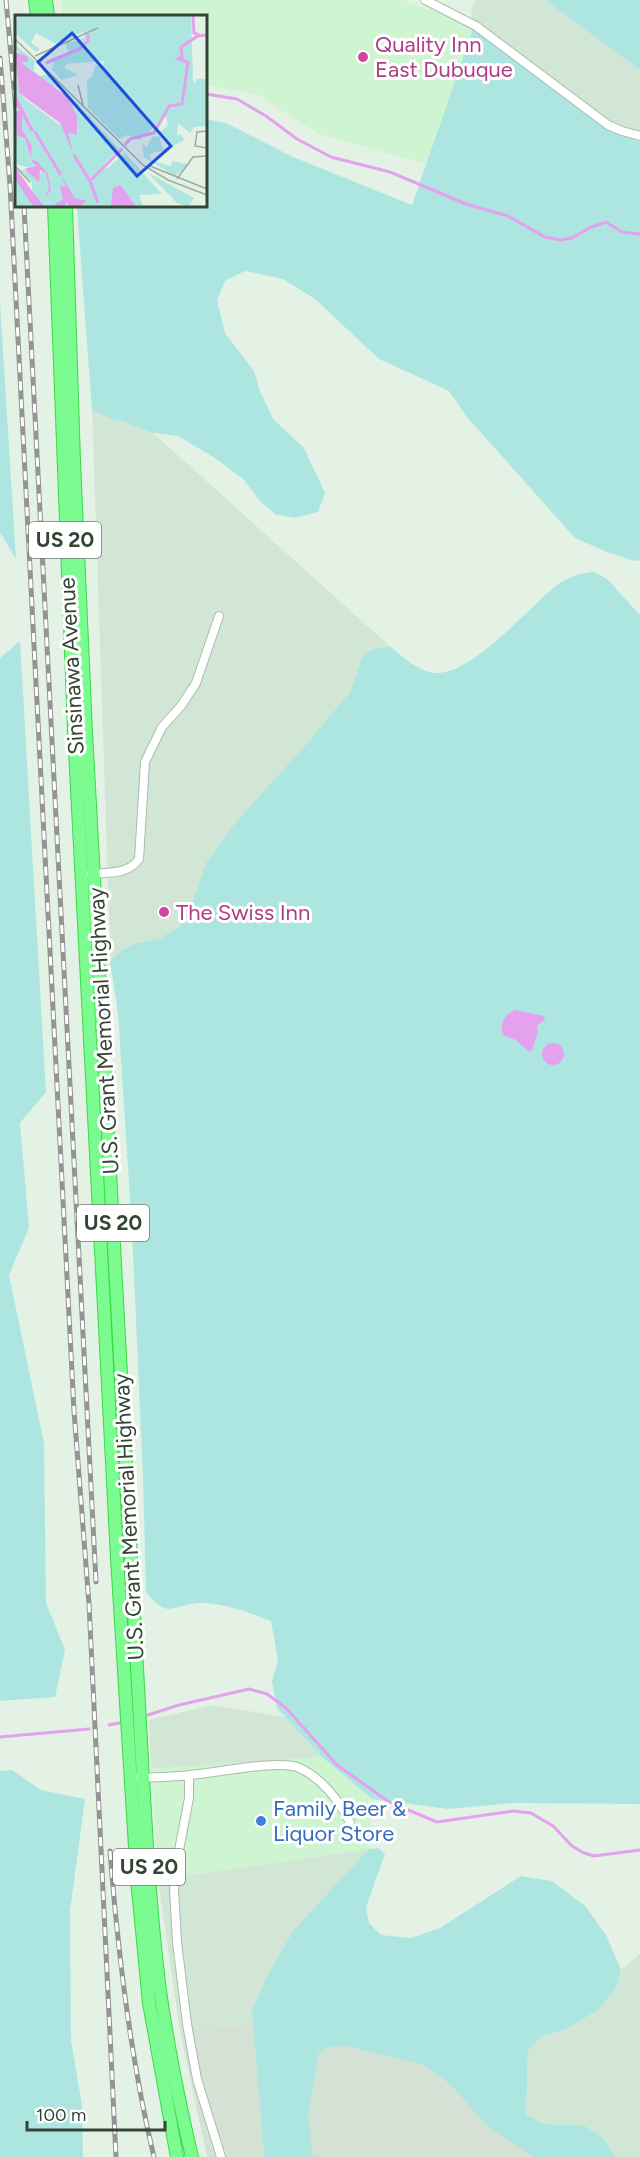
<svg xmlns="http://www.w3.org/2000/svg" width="640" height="2157" font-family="Figtree,sans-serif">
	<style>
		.residential { fill: #d2e6d5 }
		.commercial { fill: #cff4d1 }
		.industrial { fill: #d6e1d6 }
		.green { fill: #ade6e1 }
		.water { fill: #e4a1ee }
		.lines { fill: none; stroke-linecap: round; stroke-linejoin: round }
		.stream { stroke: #e4a1ee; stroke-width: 3 }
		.minor-casing { stroke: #a7bdaa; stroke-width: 10 }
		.trunk-casing { stroke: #37da46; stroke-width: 14 }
		.minor { stroke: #fff; stroke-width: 8 }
		.trunk { stroke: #7cfc90; stroke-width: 12 }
		.rail-casing { stroke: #949494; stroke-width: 5 }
		.rail { stroke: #fff; stroke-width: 3; stroke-dasharray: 9; stroke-linecap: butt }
		.hotel-dot { fill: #d1479c; stroke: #fff; stroke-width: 2 }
		.shop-dot { fill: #3f7fe0; stroke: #fff; stroke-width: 2 }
		.labels { text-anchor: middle; stroke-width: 6; stroke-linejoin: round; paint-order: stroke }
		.shield { fill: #fff; stroke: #717c72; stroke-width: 1.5 }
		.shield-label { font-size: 21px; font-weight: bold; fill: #344435 }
		.hotel-label { font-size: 22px; fill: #b23c85; stroke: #fff; text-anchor: start }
		.street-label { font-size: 22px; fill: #344435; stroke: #fff }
		.shop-label { font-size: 22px; fill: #366cbe; stroke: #fff; text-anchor: start }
		.inset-river { fill: none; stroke: #e4a1ee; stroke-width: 3 }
		.inset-road { fill: none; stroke: #9eac9f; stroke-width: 1.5 }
		.view { fill: #1d4ed8; fill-opacity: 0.15; stroke: #1d4ed8; stroke-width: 3 }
		.inset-edge { fill: none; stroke: #344435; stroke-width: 3 }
	</style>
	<rect width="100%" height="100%" fill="#e4f2e6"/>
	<path class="residential" d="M476,0H545L640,70V142L618,134L603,126L473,29L471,7Z
		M91,377L405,660L207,958L111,973Z
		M212,1705L285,1717L322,1757L151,1769L149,1720Z
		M369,1849L316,1912L254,2025L180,2031L158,1880Z
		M640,1954V2157H615L604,2139L564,2124H544L526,2114L528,2051L542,2036L564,2030L616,1988L621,1970Z"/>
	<path class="commercial" d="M61,0H402L429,9L473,29L426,164L318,134L258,95L206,85V16H63Z
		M322,1757L372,1799L369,1849L158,1880L151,1769Z"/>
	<path class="industrial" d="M254,2025L264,2157H207L180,2031Z
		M330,2031L452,2061L542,2157H311L284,2090Z"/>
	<path class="green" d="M545,0H640V70Z
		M473,29L603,126L618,134L640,142V560L634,561L607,552L575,538L467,417L449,391L379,359L315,299L283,279L245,271L225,281L217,300L225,333L254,371L260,391L273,419L304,448L325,493L318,512L294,518L275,514L259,500L244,480L215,458L178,436L153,433L124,422L112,419L92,410L77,209L79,206H206V119L226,123L293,157L412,205Z
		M0,302L16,559L0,532Z
		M594,572L607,579L640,615V1804L513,1803L448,1809L372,1799L322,1757L277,1708L272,1681L278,1661L271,1621C248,1612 222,1602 197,1603C187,1604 178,1608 169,1609C160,1609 152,1599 146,1592L143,1478L132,1230L118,1013L110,961L121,951L136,943L159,939L179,927L192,905L206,863L236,822L305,746L351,691L364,653L377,648L391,647C402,657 415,668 429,672C467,683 529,606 556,586C567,577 580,573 594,572Z
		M20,641L46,1092L20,1123L29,1228L9,1275L44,1443L46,1603L65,1650L55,1697L0,1701V658Z
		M12,1770L41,1790L85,1799L70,1911L71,2040L82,2105L83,2157H0V1771Z
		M379,1848L385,1854L366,1907L369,1923L381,1935L411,1938L440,1928L521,1876L552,1881L585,1906L606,1935L621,1970L616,1988L598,2010L564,2030L542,2036L528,2051L526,2114L544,2124L583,2125L604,2139L615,2157H534L487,2126L451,2085L422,2064L345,2046L329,2047L319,2052L308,2116L313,2157H264L252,2011L268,1974L294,1930L369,1849Z"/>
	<path class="water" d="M516,1010L544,1016L545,1019L537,1026L538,1032L532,1050L529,1052L516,1040L503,1035C499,1024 504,1014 516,1010Z
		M542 1054a11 11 0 1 1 22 0a11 11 0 1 1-22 0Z"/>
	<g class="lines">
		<path class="stream" d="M206,94L237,99L266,116L297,139L331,157L390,172L466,204L508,216L545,237L561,240L572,238L589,228L606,222L622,232L640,234
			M148,1715L179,1705L249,1689L267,1694L286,1708L337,1765L389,1802L437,1822L513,1811L531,1813L553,1826L572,1846L584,1853L594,1856L640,1850
			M109,1725L119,1723
			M0,1737L89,1729"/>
		<g class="minor-casing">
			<path id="minor" d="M425,0L476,26L608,125L622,131L640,136
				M90,874C108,872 128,875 139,859L145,762L162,727L181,706L196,683L219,616
				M189,1775V1798L176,1866L174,1889L177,1942L187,2024L197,2079L221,2157
				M139,1778C156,1777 173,1777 190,1775C215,1773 276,1760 297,1767C320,1776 340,1801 350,1823"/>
		</g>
		<g class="trunk-casing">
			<path id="trunk" d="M35,0L37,16
				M46,0L48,16
				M54,206L74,731L117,1558L137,1879L149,2003L177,2157
				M66,206L74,462L86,732L143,1778C147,1849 151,1920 160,1991C168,2047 179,2102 192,2157"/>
		</g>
		<use href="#minor" class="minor"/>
		<use href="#trunk" class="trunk"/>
		<g class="rail-casing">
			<path id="rail" d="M6,0L16,110
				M0,58L10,185L74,1411L89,1604L116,2157
				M24,206L96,1582
				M110,1851C118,1954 130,2057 154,2157"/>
		</g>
		<use href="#rail" class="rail"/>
	</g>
	<g class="hotel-dot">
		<circle cx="363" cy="57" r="6"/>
		<circle cx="164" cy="912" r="6"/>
	</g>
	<circle class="shop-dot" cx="261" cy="1821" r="6"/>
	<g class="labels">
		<g class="shield">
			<rect x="29" y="522" width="72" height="36" rx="4.5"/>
			<rect x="77" y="1205" width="72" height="36" rx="4.5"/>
			<rect x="113" y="1849" width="72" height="36" rx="4.5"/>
		</g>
		<g class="shield-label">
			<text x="65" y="547">US 20</text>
			<text x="113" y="1230">US 20</text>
			<text x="149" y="1874">US 20</text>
		</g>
		<g class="hotel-label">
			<text x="375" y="52">Quality Inn<tspan x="375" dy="25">East Dubuque</tspan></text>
			<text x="176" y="920">The Swiss Inn</text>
		</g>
		<g class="street-label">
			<text transform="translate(71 666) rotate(-93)" y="8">Sinsinawa Avenue</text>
			<text transform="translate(103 1031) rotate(-93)" y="8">U.S. Grant Memorial Highway</text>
			<text transform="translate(128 1517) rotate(-93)" y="8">U.S. Grant Memorial Highway</text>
		</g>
		<g class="shop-label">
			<text x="273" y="1816">Family Beer &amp;<tspan x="273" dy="25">Liquor Store</tspan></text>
		</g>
	</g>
	<g transform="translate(15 15)">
		<rect width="192" height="192" fill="#e4f2e6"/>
		<path d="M3,0H176L178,64L179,69L182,64H192V111L179,112L175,118L163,108L162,121L166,119L169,125L158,131L144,118L153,110L151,101L125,125L112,120L104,124L73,93L72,65L77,62L80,51L88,50L89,46L51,49L49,53L63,60L47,65L37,55L39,44L54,39L50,27L63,26L70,21L68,17L41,29L21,18L16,28L25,34L21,37L0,18ZM0,30L20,46L19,56L25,61L33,59L50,76L34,69L9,50ZM2,63L4,78L10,84L50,114L60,139L52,117L63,116L54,80L104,134L89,149L91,154L110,138L147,179L124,180L128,192H121L108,173L96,192H30L17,176V167L3,153L19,160H25L27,154L31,158L34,173L29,184L36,175L33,159L22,147L16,146L22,151L19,154L0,149L1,101L2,121L10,123L16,145L17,131L7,114V100L20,116L0,78ZM144,121L148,134L157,136L140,137L134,140L136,145L155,151L158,146L174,150L160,161L129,142L127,128L132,132L137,122ZM132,157L179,183L173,192L162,188ZM0,164L5,169L19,192H0Z" fill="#ade6e1"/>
		<path d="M0,37L12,41L13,47H7L9,50L53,82L62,101V119L53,118L59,140L45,108L4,78ZM0,78L20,117L15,115L7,100V114L17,131L16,145L22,146L33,159L36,175L29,184L34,173L31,158L25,155L24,167L9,154L22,151L17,147L10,123L2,121L0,97L4,95L0,91ZM0,152L17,176L30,192H19L15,187L0,164ZM46,160L60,183L72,186L63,192H54L52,186L49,192L38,191L48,184L45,171L51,172ZM105,170L111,177L121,192H96L98,173Z" fill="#e4a1ee"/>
		<path class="inset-river" d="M178,0L179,18L184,20M31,48L64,34L73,26V19M20,117L46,160M110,130L115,124L139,118L154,91L167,89L173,47L163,44L167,42L166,32L183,21L192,20M59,140L75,166L83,188M76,165L107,134"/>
		<path class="inset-road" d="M0,24L128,150L153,165L192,180M20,41L83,13M63,70L68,90M192,116L182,117L180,131L192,133M0,151L15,167M135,151L192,174M162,164L178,142L192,141"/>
		<path class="view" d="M57,18L156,131L122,161L23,47Z"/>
		<rect width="192" height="192" class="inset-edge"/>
	</g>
	<path d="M27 2121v9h138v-9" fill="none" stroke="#344435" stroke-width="3"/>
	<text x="36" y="2121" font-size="18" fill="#344435" stroke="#ffffff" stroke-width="4.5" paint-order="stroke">100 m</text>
</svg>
